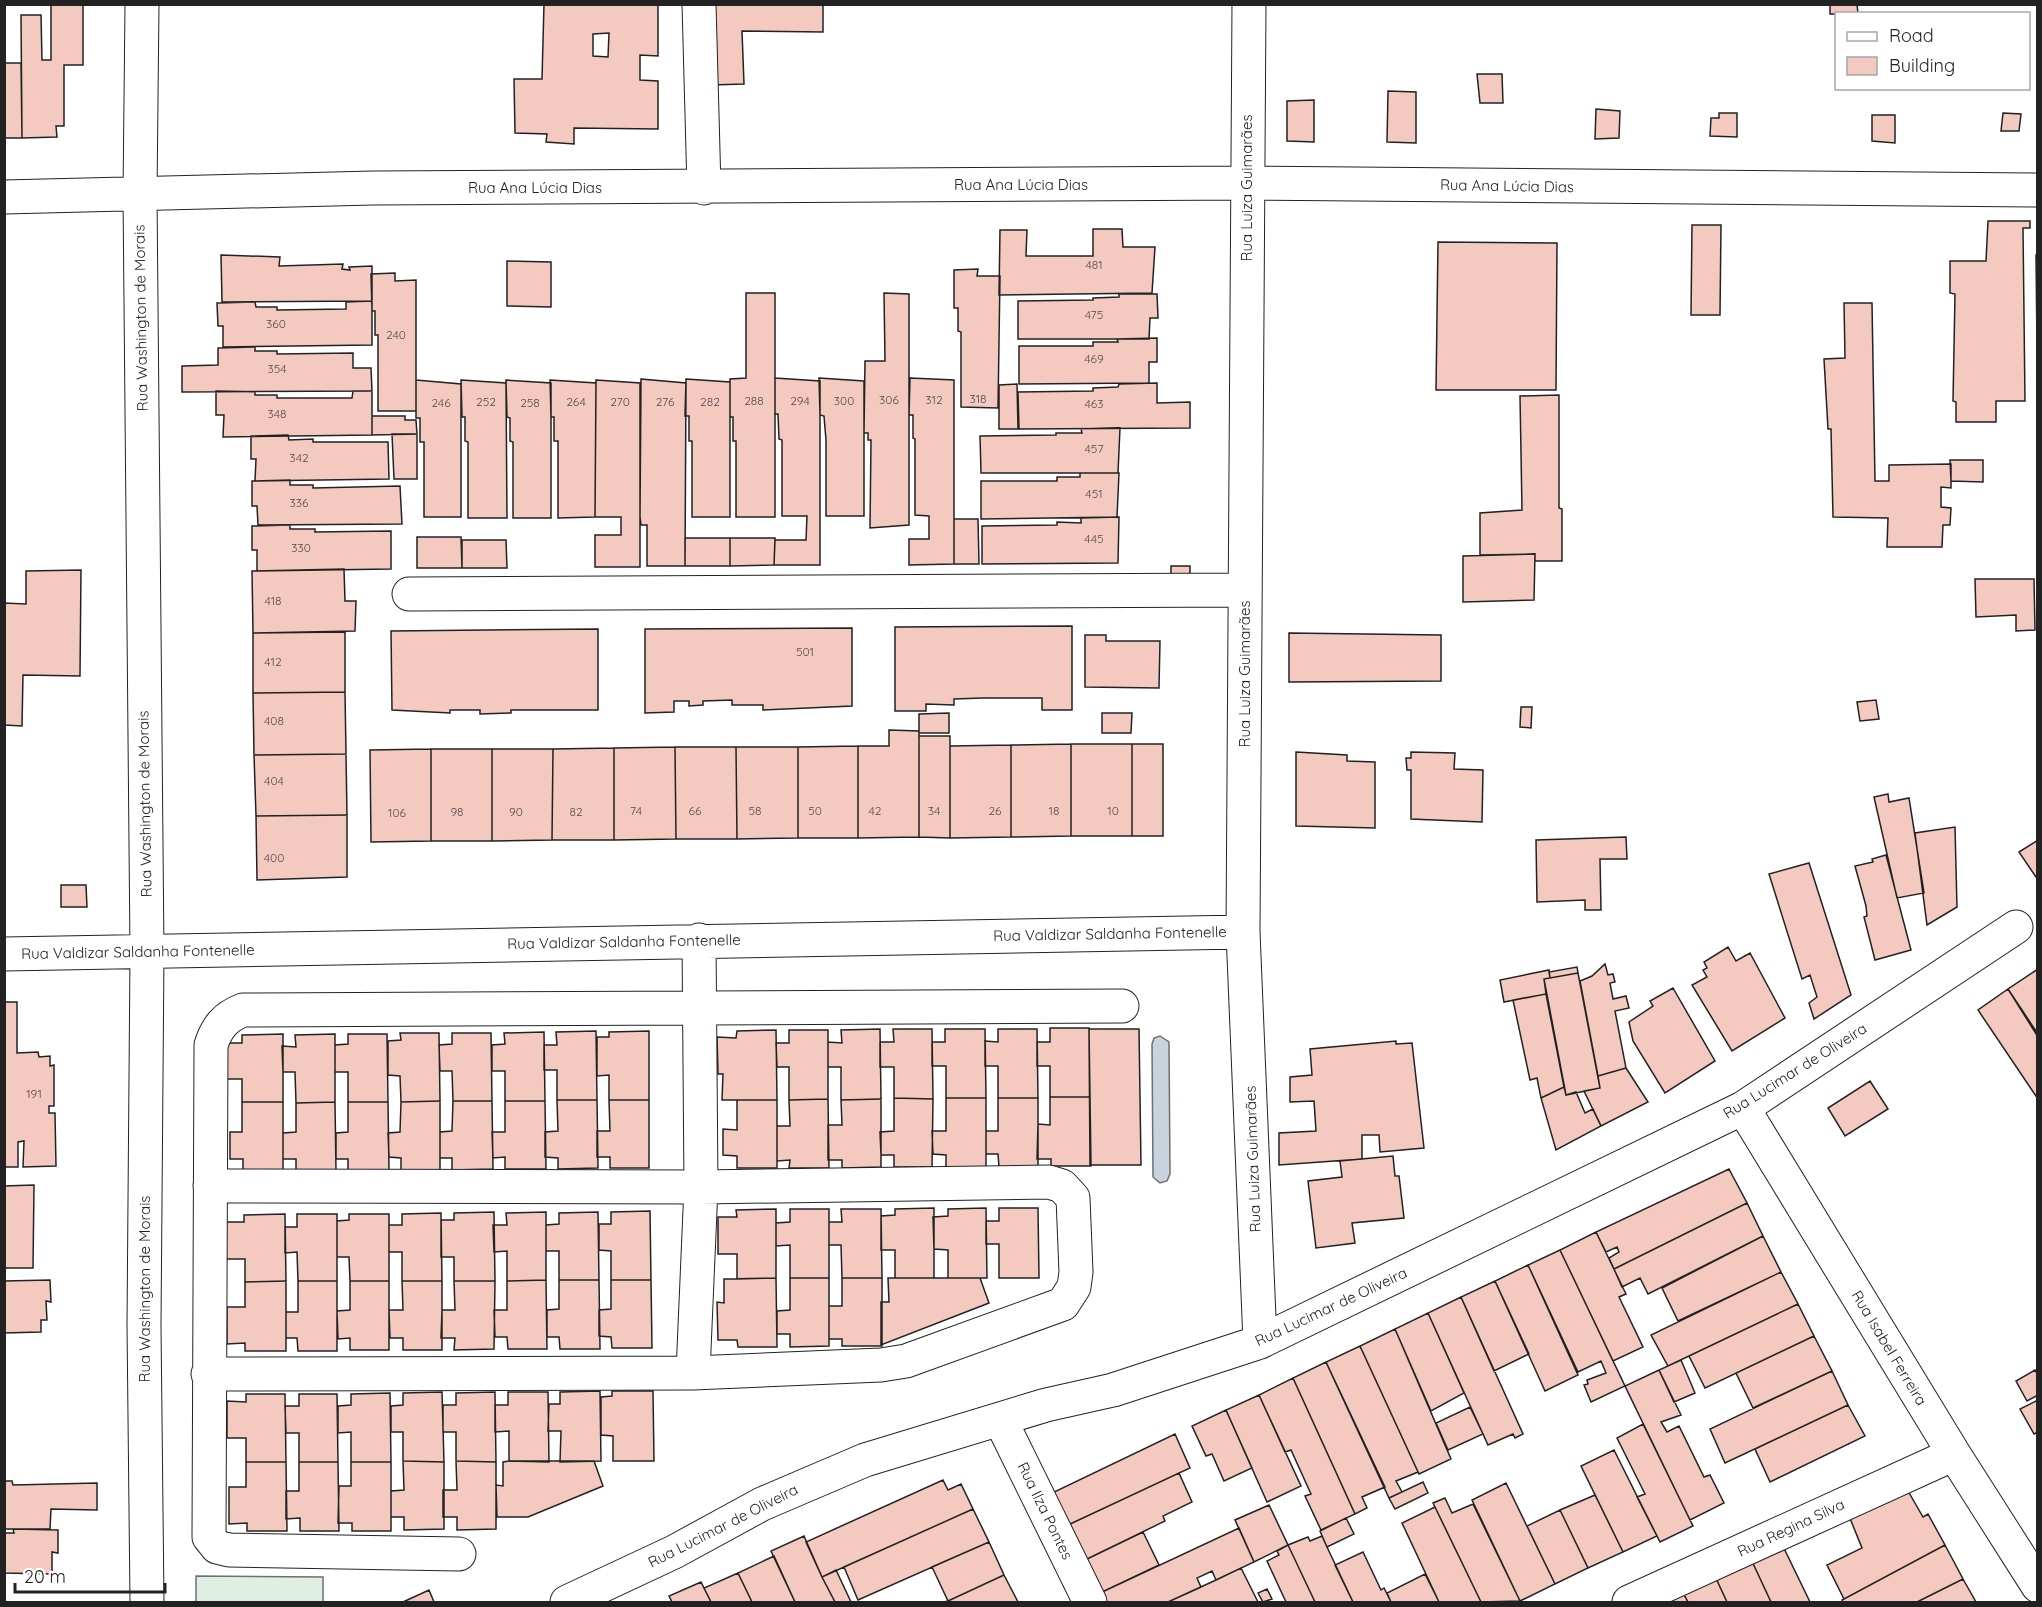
<svg xmlns="http://www.w3.org/2000/svg" width="2042" height="1607" font-family="Quicksand,sans-serif">
	<style>
		.green { fill: #e0efe3; stroke: #6f6f6f; stroke-width: 1.5 }
		.water { fill: #c7d3dd; stroke: #6f6f6f; stroke-width: 1.5 }
		.building { fill: #f3c9c0; stroke: #222; stroke-width: 1.5; fill-rule: evenodd }
		.lines { fill: none; stroke-linecap: round; stroke-linejoin: round }
		.minor-casing { stroke: #222; stroke-width: 35 }
		.minor { stroke: #fff; stroke-width: 33 }
		.labels { text-anchor: middle; stroke-width: 4.5; stroke-linejoin: round; paint-order: stroke }
		.number-label { font-size: 12px; fill: #564c4a }
		.street-label { font-size: 15px; fill: #222; stroke: #fff }
	</style>
	<rect width="100%" height="100%" fill="#fff"/>
	<path class="green" d="M196,1576L323,1577V1602H196Z"/>
	<path class="water" d="M1160,1036L1169,1042L1170,1174L1167,1181L1160,1183L1153,1177L1152,1044L1154,1038Z"/>
	<path class="building" d="M51,4H83V65H64V126H56L57,137L22,138L21,15H41L42,60H51Z
		M544,4H658V56L640,55V80L658,81V129L574,128V144L546,142L547,134L515,133L514,79H542ZM609,33L608,57L593,56V34Z
		M751,4H823V32L742,31L744,84L711,85L707,5Z
		M1830,4H1857L1858,14H1830Z
		M4,63H21L22,138H4Z
		M1477,74H1502L1503,103H1480Z
		M1388,91L1416,92V143L1387,142Z
		M1314,100V142L1287,141V101Z
		M1596,109L1620,111L1619,138L1595,139Z
		M1719,113H1737V137L1710,136L1711,118H1719Z
		M2003,113L2021,114L2019,131H2001Z
		M1872,115H1895V143L1872,141Z
		M1988,221H2030V228H2023L2025,401H1996V422H1956V402L1953,401L1955,294L1950,293V261H1986Z
		M1692,225H1721L1720,315H1691Z
		M1093,229H1122L1123,247H1155L1152,293L999,295L1000,230H1027L1026,256H1093Z
		M1438,242L1557,243L1556,390H1436Z
		M221,255L280,257L279,266L343,264L342,269L350,270L349,267L372,266V301L222,302Z
		M2036,255H2038V349H2037Z
		M507,261L551,262V307L507,306Z
		M978,269L977,276H1000L998,408L961,407V332L958,331V308H954V270Z
		M395,273V281L416,280V411H378V335H375V311H372L371,274Z
		M746,293H775V517H736V441H733V417H730V379L746,378Z
		M884,293L909,294V525L870,528L871,440H868V433H864L865,361H885Z
		M1119,294H1157L1158,318H1150L1149,339H1018V301L1093,300V298L1119,297Z
		M372,301V345L223,347V326H218L217,303L255,302L256,307H277V310L346,309V302Z
		M1844,303H1872L1875,481H1889V465L1951,464V488L1941,487V507L1951,508L1950,525H1943L1942,547H1887L1888,518L1833,517L1831,429H1828L1824,359L1845,358Z
		M1157,338V362H1149V383L1019,384V346H1093V342H1118L1117,339Z
		M255,347V351H277V354L353,353V368H371L372,391L182,392V366L218,365V348Z
		M775,378L820,381V565H774L775,540H806L807,516H782V440L779,439L778,414H775Z
		M819,378L864,381V516H826V440L824,416L820,415Z
		M910,378L954,380V564L909,565V539H929V516L915,515V439L913,438V415H909Z
		M641,379L686,383L685,566H647V525H641L640,517Z
		M686,379L730,382V517H692V441H689V416H685Z
		M416,380L461,384V517H424V442H420V418H416Z
		M461,380L506,383L507,518H468V442L465,441V417H462Z
		M506,380L551,383V518H513V442L510,441V418L507,417Z
		M550,380L596,383L595,517L558,518V441H554V417H551Z
		M596,380L640,383V567H595V535H621V517H595Z
		M1157,383V403L1190,402V428L1019,429L1018,392L1093,391V388L1118,387L1119,384Z
		M1017,384L1018,429H999V385Z
		M216,391L255,392V395H277V398H352L353,391H372V435L223,437L224,415H216Z
		M1559,395V508L1562,509V561H1535V554L1480,555V513L1522,510L1520,396Z
		M372,416H405V420H416L417,434L372,435Z
		M1120,428L1118,473H981L980,436L1056,435V433H1082L1081,429Z
		M392,434H417V479H394Z
		M288,435L289,440L313,439V442H388L389,479L255,481L256,459H251V436Z
		M1950,460H1983V482L1951,481Z
		M1080,473H1119L1117,517L981,519V481H1057V477H1080Z
		M290,480V485H313V488L400,486L402,524L258,525L257,506H252V481Z
		M1119,517L1118,563L982,564V526L1057,525V522L1081,523V518Z
		M954,519H978L979,564H954Z
		M290,525V529H315V532L391,531V569L257,571V550H252V526Z
		M417,537H461L462,568H417Z
		M685,538H730V566H685Z
		M730,538H775L774,565L730,566Z
		M462,540H506L507,568H462Z
		M1535,554L1534,600L1463,602V556Z
		M1171,566H1190V578H1171Z
		M344,569L345,601H356L355,631L253,633L252,571Z
		M81,570L80,676L23,675L22,726L4,725V603L26,604V571Z
		M1975,579H2034L2035,630L2016,631V615L1976,617Z
		M1072,626V710H1042V698H983L954,699V705L926,704V711H895V627Z
		M852,628V706L763,710V705H732V700L703,701V705L689,706V701H674V712L645,713V629Z
		M598,629V710H511V713L480,714V710H450V713L392,710L391,631Z
		M345,632V692L253,693V633Z
		M1289,633L1441,635V681L1289,682Z
		M1085,635H1106V641H1160L1159,688L1085,687Z
		M345,692L346,754L254,755L253,693Z
		M1876,700L1879,719L1860,721L1857,702Z
		M1521,707H1532L1531,728L1520,727Z
		M949,713V733H919V714Z
		M1102,713H1132L1131,733H1102Z
		M889,730L919,731V837L858,838V746H889Z
		M919,736H950V838L919,837Z
		M1071,744H1132V836H1071Z
		M1071,744V836L1011,837V745Z
		M1132,744H1163V836H1132Z
		M1011,745V837L950,838V746Z
		M858,746V838H798V747Z
		M675,747L676,839L614,840V748Z
		M675,747H736L737,839H676Z
		M736,747H798V838L737,839Z
		M614,748V840H552L553,749Z
		M431,749V841L371,842L370,750Z
		M431,749H492V841H431Z
		M492,749H553L552,840L492,841Z
		M1296,752L1347,755V761L1375,762V828L1296,826Z
		M1411,752L1455,753L1454,769L1483,770L1482,822L1411,819V770H1407L1406,758H1411Z
		M346,754L347,815L256,816L254,755Z
		M1888,794L1889,802L1909,798L1924,893L1897,898L1874,797Z
		M347,815V877L257,880L256,816Z
		M1955,827L1957,907L1927,925L1915,833Z
		M1626,837L1627,859H1600L1601,910H1585V900L1537,902L1536,840Z
		M2038,840V880L2019,852Z
		M1886,855L1911,950L1875,960L1864,917L1867,916L1866,906L1855,866L1873,862L1872,859Z
		M1809,863L1851,995L1814,1019L1809,1003L1817,997L1810,975L1802,979L1769,874Z
		M61,885H86L87,907H61Z
		M1728,947L1736,961L1750,953L1785,1018L1732,1051L1692,985L1707,977L1703,970L1707,968L1704,962Z
		M1605,964L1608,975L1613,974L1615,982L1610,983L1613,999L1626,996L1629,1008L1615,1011L1626,1068L1598,1076L1580,981L1592,976Z
		M1577,967L1578,973L1550,978L1549,972Z
		M2038,969V1034L2008,989Z
		M1549,970L1550,978L1544,979L1546,994L1504,1002L1500,980Z
		M1578,973L1600,1088L1566,1095L1544,979Z
		M1673,988L1715,1061L1665,1093L1633,1041L1629,1022L1653,1006L1650,1001Z
		M2008,989L2038,1037V1099L1978,1010Z
		M1546,994L1564,1087L1541,1098L1537,1078L1530,1080L1513,1000Z
		M4,1002H17V1053L38,1052L39,1057L50,1056V1066L54,1065V1106H49V1113H55L56,1166L23,1167L24,1141L18,1142V1167H4Z
		M1050,1028H1089L1090,1097H1050V1066H1037V1042H1050Z
		M880,1029L881,1099L841,1100V1067H828V1042L842,1043L841,1030Z
		M893,1029H932L933,1099L894,1098V1067H880V1042H894Z
		M945,1029H985L986,1098H946V1066H932V1042H945Z
		M998,1029H1037L1038,1098H998V1066H985V1041L998,1042Z
		M1089,1029H1139L1141,1165H1090Z
		M776,1030L777,1100H722L723,1074H718L717,1037L736,1038L737,1031Z
		M789,1030H828V1099L789,1100V1067H777L776,1043H789Z
		M596,1031L597,1100H557V1070H544V1045H557L556,1032Z
		M649,1031V1100H609V1075L597,1076V1037H609V1032Z
		M544,1032L545,1101H505V1071H492V1045L505,1044L504,1033Z
		M400,1033H439L440,1101L401,1102L400,1076L388,1075V1041L401,1040Z
		M452,1033H491L492,1101H453L452,1071H440L439,1045L452,1044Z
		M283,1034V1102H242V1079H225V1043H242V1035Z
		M335,1034V1102L296,1103L295,1072H283L282,1046L296,1047L295,1035Z
		M348,1034H387L388,1102H348V1072H335V1045L348,1044Z
		M1396,1041V1044L1412,1043L1424,1148L1380,1152L1379,1135H1362V1159L1279,1165V1133L1316,1131L1314,1101L1290,1102V1077L1312,1075L1310,1049Z
		M1626,1068L1648,1102L1601,1126L1584,1091L1600,1088L1598,1076Z
		M1870,1081L1888,1109L1845,1136L1828,1108Z
		M1564,1087L1566,1095L1576,1092L1585,1113L1593,1109L1601,1126L1556,1150L1541,1098Z
		M1050,1097H1090L1091,1166H1051V1159H1037L1038,1124L1050,1125Z
		M894,1098L933,1099L932,1167H894V1155H881L880,1132L894,1131Z
		M946,1098H986V1167H946V1155L933,1154L932,1131H946Z
		M998,1098H1038V1166L999,1167L998,1154H986V1131H998Z
		M828,1099L829,1168H789L790,1160L777,1161V1126H790L789,1100Z
		M881,1099V1167L842,1168V1160H828V1125H842L841,1100Z
		M557,1100H597L598,1168L558,1169V1158L545,1157V1132L558,1131Z
		M609,1100H649V1168H610V1157H597V1131H610Z
		M737,1100H777V1168H737V1156L723,1155V1129L737,1130Z
		M440,1101V1170H401V1158L389,1157L388,1133L400,1132L401,1102Z
		M453,1101H492L493,1169L452,1170V1158H440V1132L452,1131Z
		M505,1101H545L546,1169H505V1157L493,1158L492,1132H505Z
		M242,1102H283V1171H243V1159H230V1132H242Z
		M335,1102L336,1171H296V1159H283V1133L296,1132V1103Z
		M348,1102H388L389,1170H348V1159H336V1133L348,1132Z
		M1393,1156L1395,1176H1399L1404,1218L1352,1223L1355,1243L1316,1248L1308,1181L1342,1177L1340,1161Z
		M1729,1169L1747,1203L1614,1269L1609,1258L1619,1252L1617,1247L1606,1252L1596,1232Z
		M34,1185L33,1268H4V1186Z
		M1747,1203L1763,1236L1648,1294L1640,1278L1622,1287L1614,1269Z
		M934,1208V1278H895V1250H881V1216L895,1215V1209Z
		M986,1208L987,1278H948V1250L934,1249L933,1217L948,1216V1209Z
		M999,1208H1038L1039,1278H999V1244H986V1221H999Z
		M776,1209V1278L737,1279V1254H718V1217H737L736,1210Z
		M790,1209H829V1278H790V1245L776,1246V1223L790,1222Z
		M841,1209H881L882,1278H842L841,1245H829V1222H842Z
		M650,1211L651,1280H611V1251L599,1250V1224H611V1212Z
		M494,1212L495,1281H454V1257H441V1220H454V1213Z
		M546,1212V1280L507,1281V1251L494,1252L493,1225H507L506,1213Z
		M598,1212L599,1280H559V1251H546V1225L559,1224V1213Z
		M441,1213L442,1281H402V1252H389V1225H402V1214Z
		M285,1214L286,1281L245,1282V1259H226V1222H244V1215Z
		M297,1214H337V1281H298L297,1252L285,1253V1227H297Z
		M349,1214H389V1281H350L349,1257H337V1221L349,1220Z
		M1596,1232L1626,1294L1619,1297L1643,1347L1613,1361L1560,1250Z
		M1763,1236L1781,1272L1678,1321L1662,1288Z
		M1560,1250L1625,1386L1591,1402L1584,1385L1588,1384L1587,1380L1606,1373L1601,1361L1578,1372L1528,1265Z
		M1528,1265L1578,1375L1545,1391L1495,1281Z
		M1781,1272L1798,1304L1668,1366L1651,1335Z
		M776,1278L777,1347H738L737,1340H718L717,1302L724,1303V1279Z
		M790,1278H829V1346L790,1347V1334H777V1311L790,1310Z
		M842,1278H882V1346H842V1339H829V1306H842Z
		M888,1278H980L989,1303L881,1345V1302H889Z
		M50,1280L51,1302L46,1301L47,1320H41V1332L4,1333V1281Z
		M546,1280L547,1349H508L507,1337H495L494,1310H507V1281Z
		M559,1280H599L600,1349H560L559,1337H547V1310L559,1309Z
		M611,1280H651L652,1348H612L611,1337L599,1336V1310L611,1309Z
		M286,1281V1351H245V1343L227,1344V1307H245V1282Z
		M298,1281H337V1351H298L297,1338H286V1312H298Z
		M350,1281H389V1350H350V1338L338,1339L337,1311L350,1310Z
		M402,1281H442V1350H403V1338H390L389,1310H403Z
		M454,1281H495L494,1349L454,1350L455,1338H441L442,1310H455Z
		M1495,1281L1529,1354L1494,1371L1461,1297Z
		M1461,1297L1523,1434L1515,1438L1513,1434L1488,1445L1428,1313Z
		M1798,1304L1814,1336L1705,1388L1689,1356Z
		M1428,1313L1464,1393L1431,1411L1395,1329Z
		M1395,1329L1451,1459L1419,1474L1360,1346Z
		M1814,1336L1832,1371L1753,1408L1736,1373Z
		M1360,1346L1418,1472L1396,1481L1402,1492L1389,1498L1326,1362Z
		M1681,1360L1695,1393L1674,1402L1659,1370Z
		M1326,1362L1385,1487L1362,1497L1367,1508L1355,1514L1293,1378Z
		M1659,1370L1681,1415L1661,1422L1667,1432L1679,1426L1704,1477L1710,1475L1724,1503L1690,1520L1625,1386Z
		M2035,1370L2038,1375V1395L2027,1401L2016,1381Z
		M1832,1371L1848,1405L1725,1463L1710,1429Z
		M1293,1378L1355,1514L1321,1530L1305,1496L1311,1494L1291,1450L1285,1452L1259,1395Z
		M600,1391L601,1461L560,1462L561,1431H548L549,1404H560V1392Z
		M612,1391H653L654,1461H613V1436L601,1435V1397L612,1396Z
		M442,1392L444,1462L403,1461V1432H391V1406L403,1405V1393Z
		M495,1392L496,1462L456,1461V1432H443V1405H456V1393Z
		M508,1392H548L549,1462L509,1461V1431L495,1432V1405H508Z
		M390,1393L391,1462H351V1432L338,1433V1406L351,1405V1394Z
		M246,1394H285L286,1462H246V1438H227V1401L246,1402Z
		M299,1394H337L338,1462H299V1433H286L285,1406H299Z
		M1259,1395L1301,1486L1267,1502L1226,1410Z
		M2038,1400V1432L2034,1434L2020,1409Z
		M1848,1405L1865,1436L1770,1482L1755,1449Z
		M1470,1407L1483,1434L1448,1450L1436,1423Z
		M1226,1410L1252,1468L1224,1481L1212,1454L1206,1456L1192,1426Z
		M1643,1424L1693,1526L1660,1542L1637,1497L1645,1494L1617,1438Z
		M1175,1434L1190,1468L1068,1525L1052,1493Z
		M1614,1450L1657,1536L1623,1552L1581,1466Z
		M403,1461L444,1462V1529L404,1530V1517H391V1491L404,1490Z
		M456,1461L496,1462V1529L457,1530V1517H443V1490H457Z
		M509,1461H594L603,1486L528,1517H497L496,1485L503,1486V1462Z
		M246,1462H286L287,1531H247V1523L229,1524V1487H246Z
		M299,1462H338L339,1531H300V1518L286,1519V1491H299Z
		M351,1462H391V1531H352V1523H338L339,1486H351Z
		M1179,1473L1192,1502L1163,1516L1165,1521L1085,1560L1068,1525Z
		M943,1480L948,1490L961,1484L973,1509L822,1577L806,1542Z
		M4,1481H12L13,1485L97,1483V1510L51,1509L50,1529H4Z
		M1423,1482L1428,1493L1395,1509L1389,1498Z
		M1506,1483L1555,1584L1520,1601L1472,1500Z
		M1904,1484L1923,1517L1928,1514L1945,1545L1844,1599L1827,1565L1862,1548L1847,1511Z
		M1595,1495L1623,1552L1588,1568L1560,1510Z
		M1445,1498L1452,1513L1473,1504L1520,1601L1481,1602L1433,1503Z
		M1269,1505L1288,1545L1254,1562L1235,1520Z
		M1435,1507L1481,1602H1439L1402,1523Z
		M973,1509L989,1542L858,1600L844,1567Z
		M1560,1510L1588,1568L1555,1584L1527,1526Z
		M1346,1518L1354,1534L1327,1547L1320,1531Z
		M1239,1528L1254,1562L1216,1580L1212,1571L1197,1578L1201,1587L1168,1602H1105L1100,1593Z
		M13,1529L58,1530V1553L52,1552V1574L4,1573V1533H14Z
		M1143,1532L1159,1565L1100,1593L1085,1560Z
		M804,1536L822,1577L835,1602H795L771,1551Z
		M1322,1536L1327,1547L1353,1602H1315L1288,1545L1308,1537L1310,1541Z
		M1779,1538L1810,1602H1771L1750,1557Z
		M989,1542L1004,1575L948,1601L932,1567Z
		M1288,1545L1315,1602H1286L1267,1561L1279,1555L1277,1551Z
		M1945,1545L1963,1579L1917,1602H1843L1842,1600Z
		M1363,1552L1381,1590L1384,1588L1391,1602H1353L1335,1565Z
		M774,1556L795,1602H752L738,1573Z
		M1750,1557L1771,1602H1727L1714,1574Z
		M1241,1568L1258,1602H1168L1216,1580Z
		M836,1570L851,1602H835L822,1577Z
		M738,1573L752,1602H711L704,1588Z
		M1425,1574L1439,1602H1391L1387,1593Z
		M1714,1574L1727,1602H1688L1681,1589Z
		M1004,1575L1018,1602H944L948,1601Z
		M1963,1579L1976,1602H1917Z
		M701,1582L711,1602H672L669,1596Z
		M1267,1589L1272,1599L1263,1602L1258,1593Z
		M1681,1589L1688,1602H1652Z
		M429,1590L434,1602H403Z"/>
	<g class="lines">
		<g class="minor-casing">
			<path id="minor" d="M142,4L140,195L147,953L144,1325L147,1602
				M699,4L704,188
				M1249,4L1243,932L1260,1342
				M4,197L373,188L1247,183L2038,190
				M409,594L1245,590
				M4,954L1243,932
				M1743,1108L1954,1454L2038,1586
				M693,1373L701,1187L699,940
				M208,1374L693,1373L881,1365L906,1361L1063,1304L1074,1287L1076,1272L1073,1198L1062,1186L1049,1182L701,1187L210,1186
				M1000,1419L1090,1602
				M459,1554L229,1550L217,1547L209,1537L211,1045C217,1027 225,1017 243,1010L1122,1006
				M567,1602L674,1552L762,1504L865,1460L1046,1405L1113,1390L1260,1342L1743,1108L2016,927
				M1629,1602L1954,1454"/>
		</g>
		<use href="#minor" class="minor"/>
	</g>
	<g class="labels">
		<g class="number-label">
			<text x="1094" y="269">481</text>
			<text x="1094" y="319">475</text>
			<text x="276" y="328">360</text>
			<text x="396" y="339">240</text>
			<text x="1094" y="363">469</text>
			<text x="277" y="373">354</text>
			<text x="978" y="403">318</text>
			<text x="889" y="404">306</text>
			<text x="934" y="404">312</text>
			<text x="754" y="405">288</text>
			<text x="800" y="405">294</text>
			<text x="844" y="405">300</text>
			<text x="486" y="406">252</text>
			<text x="576" y="406">264</text>
			<text x="620" y="406">270</text>
			<text x="665" y="406">276</text>
			<text x="710" y="406">282</text>
			<text x="441" y="407">246</text>
			<text x="530" y="407">258</text>
			<text x="1094" y="408">463</text>
			<text x="277" y="418">348</text>
			<text x="1094" y="453">457</text>
			<text x="299" y="462">342</text>
			<text x="1094" y="498">451</text>
			<text x="299" y="507">336</text>
			<text x="1094" y="543">445</text>
			<text x="301" y="552">330</text>
			<text x="273" y="605">418</text>
			<text x="805" y="656">501</text>
			<text x="273" y="666">412</text>
			<text x="274" y="725">408</text>
			<text x="274" y="785">404</text>
			<text x="636" y="815">74</text>
			<text x="695" y="815">66</text>
			<text x="755" y="815">58</text>
			<text x="815" y="815">50</text>
			<text x="875" y="815">42</text>
			<text x="934" y="815">34</text>
			<text x="995" y="815">26</text>
			<text x="1054" y="815">18</text>
			<text x="1113" y="815">10</text>
			<text x="457" y="816">98</text>
			<text x="516" y="816">90</text>
			<text x="576" y="816">82</text>
			<text x="397" y="817">106</text>
			<text x="274" y="862">400</text>
			<text x="34" y="1098">191</text>
		</g>
		<g class="street-label">
			<text x="1021" y="190">Rua Ana Lúcia Dias</text>
			<text transform="translate(1507 186) rotate(1)" y="5">Rua Ana Lúcia Dias</text>
			<text x="535" y="193">Rua Ana Lúcia Dias</text>
			<text transform="translate(1247 188) rotate(-90)" y="5">Rua Luiza Guimarães</text>
			<text transform="translate(141 318) rotate(-91)" y="5">Rua Washington de Morais</text>
			<text transform="translate(1245 674) rotate(-90)" y="5">Rua Luiza Guimarães</text>
			<text transform="translate(145 804) rotate(-91)" y="5">Rua Washington de Morais</text>
			<text transform="translate(1110 934) rotate(-1)" y="5">Rua Valdizar Saldanha Fontenelle</text>
			<text transform="translate(624 942) rotate(-1)" y="5">Rua Valdizar Saldanha Fontenelle</text>
			<text transform="translate(138 952) rotate(-1)" y="5">Rua Valdizar Saldanha Fontenelle</text>
			<text transform="translate(1795 1071) rotate(-32)" y="5">Rua Lucimar de Oliveira</text>
			<text transform="translate(1253 1159) rotate(-92)" y="5">Rua Luiza Guimarães</text>
			<text transform="translate(145 1289) rotate(-90)" y="5">Rua Washington de Morais</text>
			<text transform="translate(1331 1307) rotate(-25)" y="5">Rua Lucimar de Oliveira</text>
			<text transform="translate(1889 1348) rotate(59)" y="5">Rua Isabel Ferreira</text>
			<text transform="translate(1045 1511) rotate(64)" y="5">Rua Ilza Pontes</text>
			<text transform="translate(723 1526) rotate(-27)" y="5">Rua Lucimar de Oliveira</text>
			<text transform="translate(1791 1528) rotate(-25)" y="5">Rua Regina Silva</text>
		</g>
	</g>
	<rect width="2042" height="1607" fill="none" stroke="#222222" stroke-width="12"/>
	<rect x="1835" y="12" width="195" height="78" fill="#ffffff" stroke="#a7a7a7" stroke-width="1.5"/>
	<rect x="1847" y="32" width="30" height="9" fill="#ffffff" stroke="#a7a7a7" stroke-width="1.5"/>
	<text x="1889" y="42" font-size="18" fill="#222222">Road</text>
	<rect x="1847" y="57" width="30" height="18" fill="#f3c9c0" stroke="#a7a7a7" stroke-width="1.5"/>
	<text x="1889" y="72" font-size="18" fill="#222222">Building</text>
	<path d="M15 1583v9h150v-9" fill="none" stroke="#222222" stroke-width="3"/>
	<text x="24" y="1583" font-size="18" fill="#222222" stroke="#ffffff" stroke-width="4.5" paint-order="stroke">20 m</text>
</svg>
